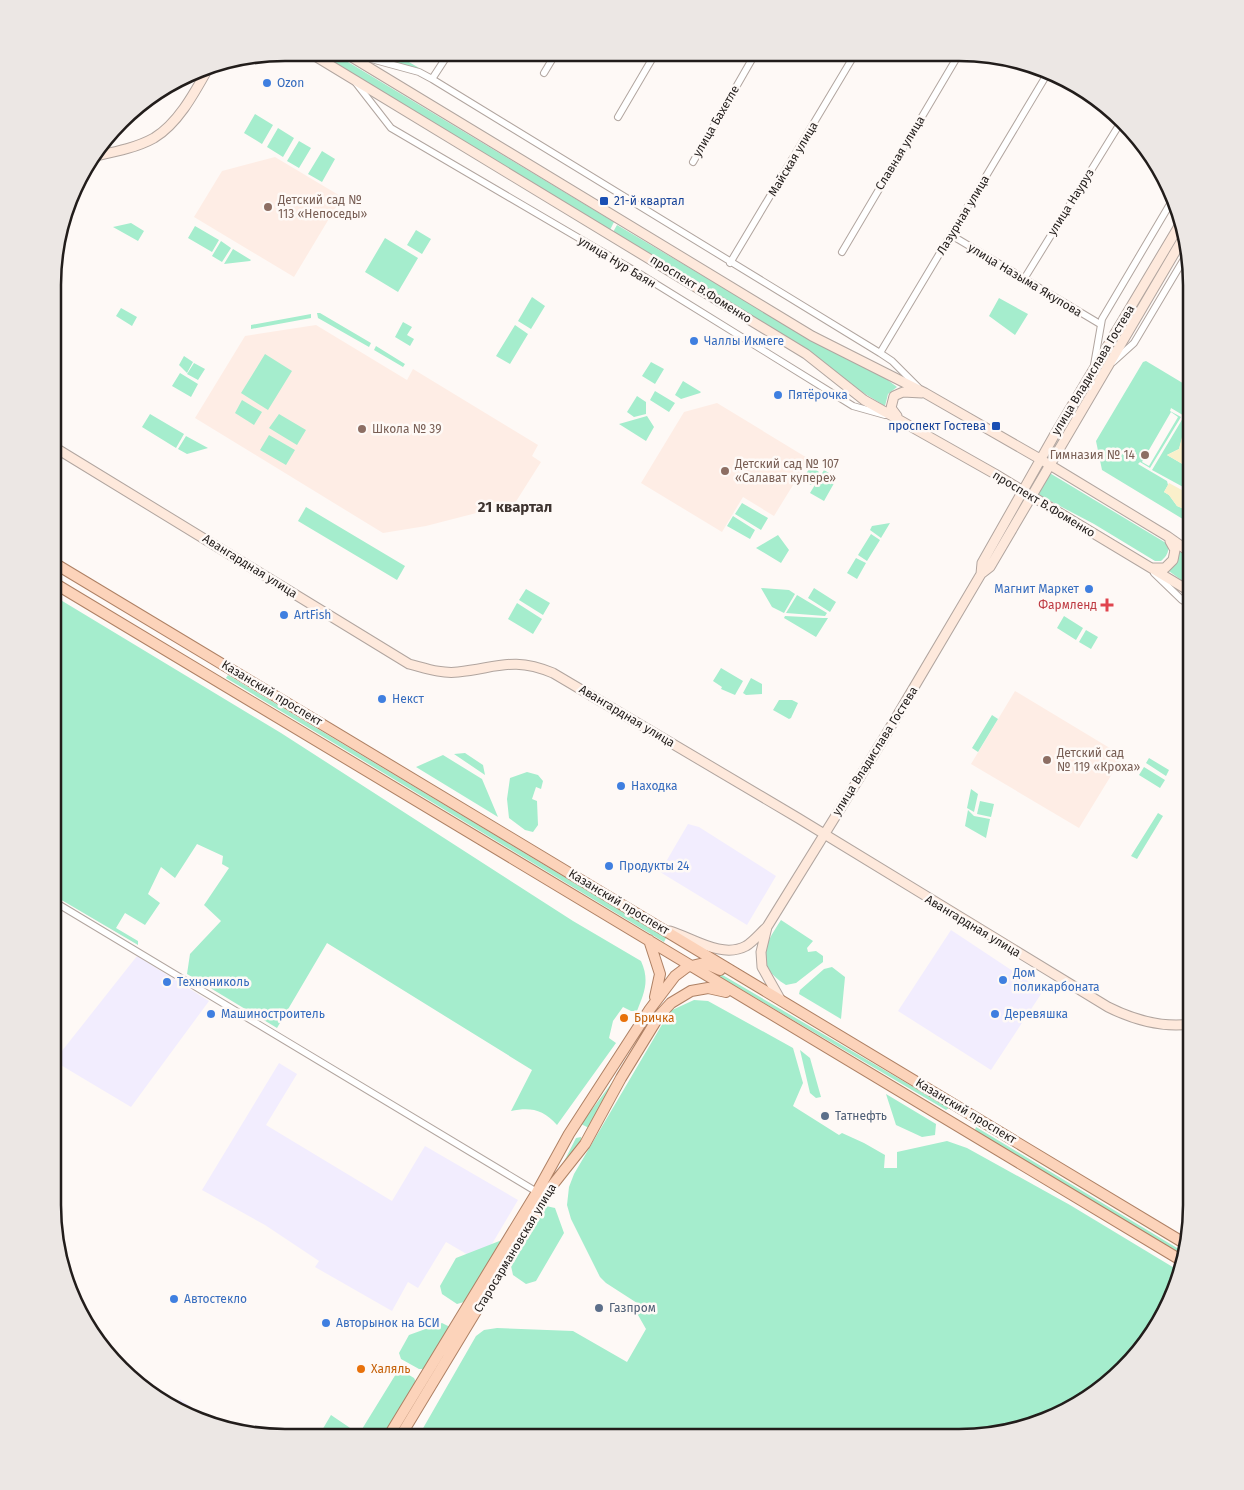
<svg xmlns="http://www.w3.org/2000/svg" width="1244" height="1490" font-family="'Fira Sans',sans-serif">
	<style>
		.commercial { fill: #f2edfe }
		.built { fill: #feede5 }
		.green { fill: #a5edcd; fill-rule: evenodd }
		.sand { fill: #faf0cb }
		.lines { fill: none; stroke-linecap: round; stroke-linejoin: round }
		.street-casing { stroke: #b1a59f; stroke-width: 8 }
		.secondary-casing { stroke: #b1a59f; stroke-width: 11 }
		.primary-casing { stroke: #ae8064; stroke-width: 12 }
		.street { stroke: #fff; stroke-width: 6 }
		.secondary { stroke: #fee9dc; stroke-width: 9 }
		.primary { stroke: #fcd3ba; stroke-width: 10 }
		.shop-dot { fill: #3f7fe0; stroke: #fef9f6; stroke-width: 2 }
		.transit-dot { fill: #1a4fb4; stroke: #fef9f6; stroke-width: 2 }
		.education-dot { fill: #8d6e63; stroke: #fef9f6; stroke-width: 2 }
		.health-dot { fill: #e0444e; stroke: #fef9f6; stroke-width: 2 }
		.food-dot { fill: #e8710a; stroke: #fef9f6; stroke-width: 2 }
		.service-dot { fill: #5c6f8a; stroke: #fef9f6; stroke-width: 2 }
		.labels { text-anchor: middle; stroke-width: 5; stroke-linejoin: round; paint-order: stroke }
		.shop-label { font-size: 12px; fill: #366cbe; stroke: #fef9f6; text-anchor: start }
		.street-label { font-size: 12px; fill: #221d1b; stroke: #fef9f6 }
		.education-label { font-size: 12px; fill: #785e54; stroke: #fef9f6; text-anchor: start }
		.transit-label { font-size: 12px; fill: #164399; stroke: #fef9f6; text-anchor: start }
		.health-label { font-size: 12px; fill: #be3a42; stroke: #fef9f6; text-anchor: end }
		.food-label { font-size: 12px; fill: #c56008; stroke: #fef9f6; text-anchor: start }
		.service-label { font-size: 12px; fill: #4e5e75; stroke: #fef9f6; text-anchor: start }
		.quarter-label { font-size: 15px; font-weight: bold; fill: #3e3430; stroke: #fef9f6 }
		.rim { fill: none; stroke: #221d1b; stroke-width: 2.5 }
	</style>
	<rect width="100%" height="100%" fill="#fef9f6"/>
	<path class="commercial" d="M688,824L699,827L776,876L747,925L660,872Z
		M951,930L1043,991L991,1070L898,1011Z
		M137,956L209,1001L131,1107L54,1061Z
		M279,1063L297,1074L266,1125L392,1201L425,1146L518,1200L489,1249L470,1256L446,1242L418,1288L408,1282L392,1311L315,1267L319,1261L265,1225L202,1190Z
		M180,1399L207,1418L174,1408Z"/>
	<path class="built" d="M275,157L342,197L294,277L194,217L222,171Z
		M316,325L407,380L413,369L538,445L532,456L541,462L515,503L426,526L383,533L195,418L245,336Z
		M717,403L809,459L774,516L743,497L722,532L641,483L684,412Z
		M1015,691L1123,756L1079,828L971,764Z"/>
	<path class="green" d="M315,53H333L614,222L610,230Z
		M365,53H394L429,74Z
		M255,114L273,125L262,144L244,133Z
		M278,128L294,138L283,157L267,147Z
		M299,141L311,148L299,168L287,161Z
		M322,151L335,159L322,182L308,174Z
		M131,223L144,231L138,241L113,227Z
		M617,225L815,342L877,372L897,387L888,394L885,406L862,392L809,351L613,232Z
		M195,226L219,240L212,252L188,238Z
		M416,230L431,239L422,254L407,245Z
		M385,238L418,258L398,292L365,272Z
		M221,241L231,248L222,262L212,256Z
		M233,249L251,260L250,261L224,264Z
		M532,297L545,306L531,329L518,321Z
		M999,298L1028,314L1015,335L989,316Z
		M121,308L137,317L132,326L116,316Z
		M317,313H320L371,343L369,347L318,318Z
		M311,314V318L251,329V325Z
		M403,322L412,327L407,335L414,339L410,346L395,337Z
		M515,325L528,334L510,364L496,356Z
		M376,346L405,364L403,367L374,350Z
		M265,354L292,371L268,410L241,393Z
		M184,356L193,362L187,373L179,365Z
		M1146,361L1191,388V420L1171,408L1170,411L1181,417L1150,468L1140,462L1138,464L1167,481L1168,485L1164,492L1169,495L1177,506L1191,512V524L1102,470L1096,441L1143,362ZM1171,412L1178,417L1149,466L1142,462Z
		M651,362L664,369L655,384L642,376Z
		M194,363L205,369L198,380L187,374Z
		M180,373L198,384L191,397L172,386Z
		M683,381L701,392L700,393L681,399L675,395Z
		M655,391L675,403L669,412L650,400Z
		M637,396L646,402V414L634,417L627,412Z
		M242,400L262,412L254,425L235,413Z
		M150,414L184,434L176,448L142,427Z
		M279,414L306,430L297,445L269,428Z
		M647,416L654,427L646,441L619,424Z
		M1183,418L1191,423L1185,428L1179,449L1167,455L1191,469V477L1185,488L1152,470Z
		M269,435L295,450L286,465L260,450Z
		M186,436L208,448L187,454L178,449Z
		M811,466L819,472L811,485L802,480Z
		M824,470L837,478L824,501L810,493Z
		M1048,472L1166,543C1171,549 1167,556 1161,561H1155L1094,524L1035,493Z
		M742,503L768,518L761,530L735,514Z
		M306,507L405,566L397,580L298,521Z
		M733,516L755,530L750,539L727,526Z
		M890,523L881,538L870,530L872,526Z
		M871,534L880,540L867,561L858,555Z
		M778,535L789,550L781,563L756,548Z
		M1177,550L1191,559V587L1166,569Z
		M856,558L866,563L857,579L847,573Z
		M761,588L789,590L795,594L784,613L772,607Z
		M814,588L836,602L830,612L808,598Z
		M526,589L550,603L543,615L519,600Z
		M797,595L827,613L825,616L786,613Z
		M54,596L281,733L573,921L641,961C650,981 644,993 637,1011H631L623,1007L613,1021L609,1038L616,1043L557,1125C543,1109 530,1107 511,1111L532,1070L327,943L277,1028L187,974L190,954L221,921L204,905L229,868L222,864L223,856L197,844L175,878L161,867L148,894L160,903L145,925L125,913L116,928L138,941V945L53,895Z
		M517,603L542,619L533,634L508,619Z
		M785,616L823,618H828L816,637L784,618Z
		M1064,616L1083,628L1076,640L1057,628Z
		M1086,630L1098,637L1091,649L1079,642Z
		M721,668L743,681L735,695L721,689L722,687L713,681Z
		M228,675L666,938L664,942L226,678Z
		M751,678L762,684V694L746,695L743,693Z
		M779,700H792L798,703L791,718L789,719L773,710Z
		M992,715L998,719L978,752L972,748Z
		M465,753L483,765L485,775L454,754Z
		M443,755L482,779L498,817L416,767Z
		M1149,758L1169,770L1166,776L1146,763Z
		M1144,767L1165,780L1160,788L1139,775Z
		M527,772L538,775L543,781L541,789L536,787L532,799L537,801L538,825L533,832L525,830L509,818L507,799L510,778Z
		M971,789L978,794L974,812L967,808Z
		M980,801L994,804L991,817L977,814Z
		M968,810L974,816L990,819L986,838L965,826Z
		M1158,813L1163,816L1137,859L1131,856Z
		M781,920L813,941L807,948L808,952L816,951L823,956V962L796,983L786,985C753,964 764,946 781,920Z
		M832,967L845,977L841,1019L799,994L800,990L824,969Z
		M708,970H714L949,1108L946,1110Z
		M694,1000L708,1001L793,1048L803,1083L793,1106L839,1135L842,1133L864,1143L885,1155L884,1168H897V1152L947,1141L967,1148L1070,1205L1176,1269L1160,1321L1123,1369L1075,1406L973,1437H418L476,1336L484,1330L497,1328L573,1331L627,1362L646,1329L634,1308L637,1303L606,1283L600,1277L571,1219L567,1205L569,1187L574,1174L670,1011Z
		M800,1050L810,1058L821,1097L816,1098L810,1093Z
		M614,1080L589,1128L581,1124Z
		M886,1094L936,1124L935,1135L922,1137L896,1125Z
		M976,1127L1182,1251L1181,1254L975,1130Z
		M581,1137L582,1141L554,1181L576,1138Z
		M546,1206L555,1208L564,1233L536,1281L526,1284L513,1275L511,1266Z
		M502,1240L464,1302L457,1304L442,1294L440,1286L456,1258Z
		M442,1323L450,1327L426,1369H419L401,1359L399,1353L409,1335Z
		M399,1369L414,1378L416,1382L385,1437H318L331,1415L359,1434Z"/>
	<path class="sand" d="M1191,423V469L1167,455L1179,449L1184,429Z
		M1169,483L1191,495V512L1177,506L1169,495L1164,492Z"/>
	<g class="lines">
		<g class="street-casing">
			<path id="street" d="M349,53L419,72L432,79L880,353L892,361L918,387
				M544,73L556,53
				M432,79L449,53
				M356,83L391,128L635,271L853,406L885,415
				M618,117L655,54
				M693,162L755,54
				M951,235L1100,324
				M842,252L959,54
				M730,263L855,54
				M1024,279L1119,125
				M880,353L1046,76
				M1113,362L1134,343L1187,254
				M1094,365L1102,319L1173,199
				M1154,573L1182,600L1191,606
				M53,901L537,1192"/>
		</g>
		<g class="secondary-casing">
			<path id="secondary" d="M310,53L806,354L864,400L995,474L1191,592
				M345,53L812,336L925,393L1040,459L1167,536L1191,553
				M95,156C114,152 136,148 154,138C179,123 196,90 210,65
				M897,416L891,408L894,396L903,392L922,393
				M54,447L409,664C425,668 441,674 458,672C497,668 513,656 553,673L798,818L1108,1007C1134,1020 1162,1028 1191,1024
				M1153,568H1165L1173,560L1175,550L1170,541
				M981,574L982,563L1055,434L1182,221
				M767,927L761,952L762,967L780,999
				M670,931C693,938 722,959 746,946C754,941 760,933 767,927L884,738L981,574L990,567L1185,235"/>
		</g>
		<g class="primary-casing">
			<path id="primary" d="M54,563L1184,1243
				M54,583L1179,1259
				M649,940L660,974L655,997
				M388,1437L537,1192L569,1134L650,1009L675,976L687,967L704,963L720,970
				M400,1437L551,1187L585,1144L621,1078L659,1016L671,1003L691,991L708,988L726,992"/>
		</g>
		<use href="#street" class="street"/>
		<use href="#secondary" class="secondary"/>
		<use href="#primary" class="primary"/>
	</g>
	<g class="shop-dot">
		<circle cx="267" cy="83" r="5"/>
		<circle cx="694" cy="341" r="5"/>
		<circle cx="778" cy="395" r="5"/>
		<circle cx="1089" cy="589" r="5"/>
		<circle cx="284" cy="615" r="5"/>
		<circle cx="382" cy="699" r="5"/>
		<circle cx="621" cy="786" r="5"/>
		<circle cx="609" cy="866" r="5"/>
		<circle cx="1003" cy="980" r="5"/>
		<circle cx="167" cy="982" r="5"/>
		<circle cx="211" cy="1014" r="5"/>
		<circle cx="995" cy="1014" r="5"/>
		<circle cx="174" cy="1299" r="5"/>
		<circle cx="326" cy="1323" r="5"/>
	</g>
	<g class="transit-dot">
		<rect x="599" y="196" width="10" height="10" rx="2.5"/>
		<rect x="991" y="421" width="10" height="10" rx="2.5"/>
	</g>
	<g class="education-dot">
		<circle cx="268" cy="207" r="5"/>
		<circle cx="362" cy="429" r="5"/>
		<circle cx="1145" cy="455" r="5"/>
		<circle cx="725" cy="471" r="5"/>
		<circle cx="1047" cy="760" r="5"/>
	</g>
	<path class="health-dot" d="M1104.5 597.5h5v5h5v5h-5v5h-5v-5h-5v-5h5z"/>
	<g class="food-dot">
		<circle cx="624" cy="1018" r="5"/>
		<circle cx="361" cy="1369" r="5"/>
	</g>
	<g class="service-dot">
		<circle cx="825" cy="1116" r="5"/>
		<circle cx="599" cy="1308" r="5"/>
	</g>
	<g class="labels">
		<g class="shop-label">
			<text x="277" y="87">Ozon</text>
			<text x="704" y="345">Чаллы Икмеге</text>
			<text x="788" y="399">Пятёрочка</text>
			<text x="1079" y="593" text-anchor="end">Магнит Маркет</text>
			<text x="294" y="619">ArtFish</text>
			<text x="392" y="703">Некст</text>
			<text x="631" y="790">Находка</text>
			<text x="619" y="870">Продукты 24</text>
			<text x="1013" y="977">Дом<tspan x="1013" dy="14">поликарбоната</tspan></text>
			<text x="177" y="986">Технониколь</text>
			<text x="221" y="1018">Машиностроитель</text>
			<text x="1005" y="1018">Деревяшка</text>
			<text x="184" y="1303">Автостекло</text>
			<text x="336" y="1327">Авторынок на БСИ</text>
		</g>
		<g class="street-label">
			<text transform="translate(716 121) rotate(-60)" y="4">улица Бахетле</text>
			<text transform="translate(900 153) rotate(-59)" y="4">Славная улица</text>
			<text transform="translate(793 159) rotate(-59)" y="4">Майская улица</text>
			<text transform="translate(1071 202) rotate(-58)" y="4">улица Науруз</text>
			<text transform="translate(963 215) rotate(-59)" y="4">Лазурная улица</text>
			<text transform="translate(617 262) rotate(31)" y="4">улица Нур Баян</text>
			<text transform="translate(1025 280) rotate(31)" y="4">улица Назыма Якупова</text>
			<text transform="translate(701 289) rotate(32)" y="4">проспект В.Фоменко</text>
			<text transform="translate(1093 370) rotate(-59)" y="4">улица Владислава Гостева</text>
			<text transform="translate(1044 504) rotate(31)" y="4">проспект В.Фоменко</text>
			<text transform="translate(250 566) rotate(32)" y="4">Авангардная улица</text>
			<text transform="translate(272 693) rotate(31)" y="4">Казанский проспект</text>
			<text transform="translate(627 716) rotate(31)" y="4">Авангардная улица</text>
			<text transform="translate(875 751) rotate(-58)" y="4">улица Владислава Гостева</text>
			<text transform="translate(619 902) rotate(31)" y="4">Казанский проспект</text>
			<text transform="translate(973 926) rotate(31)" y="4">Авангардная улица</text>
			<text transform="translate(966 1111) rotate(31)" y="4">Казанский проспект</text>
			<text transform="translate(515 1248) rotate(-59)" y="4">Старосармановская улица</text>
		</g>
		<g class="education-label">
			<text x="278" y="204">Детский сад №<tspan x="278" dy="14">113 «Непоседы»</tspan></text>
			<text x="372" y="433">Школа № 39</text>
			<text x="1135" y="459" text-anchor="end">Гимназия № 14</text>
			<text x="735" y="468">Детский сад № 107<tspan x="735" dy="14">«Салават купере»</tspan></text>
			<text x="1057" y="757">Детский сад<tspan x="1057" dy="14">№ 119 «Кроха»</tspan></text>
		</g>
		<g class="transit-label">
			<text x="614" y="205">21-й квартал</text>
			<text x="986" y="430" text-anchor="end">проспект Гостева</text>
		</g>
		<g class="health-label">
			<text x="1097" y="609">Фармленд</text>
		</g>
		<g class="food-label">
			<text x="634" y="1022">Бричка</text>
			<text x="371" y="1373">Халяль</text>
		</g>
		<g class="service-label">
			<text x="835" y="1120">Татнефть</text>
			<text x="609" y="1312">Газпром</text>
		</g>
		<g class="quarter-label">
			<text x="515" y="512">21 квартал</text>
		</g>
	</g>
	<path d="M0 0H1244V1490H0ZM285 61H959A224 224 0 0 1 1183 285V1205A224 224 0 0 1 959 1429H285A224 224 0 0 1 61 1205V285A224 224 0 0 1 285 61Z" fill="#ece7e4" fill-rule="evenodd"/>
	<path class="rim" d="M285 61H959A224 224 0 0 1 1183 285V1205A224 224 0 0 1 959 1429H285A224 224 0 0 1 61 1205V285A224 224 0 0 1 285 61Z"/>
</svg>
